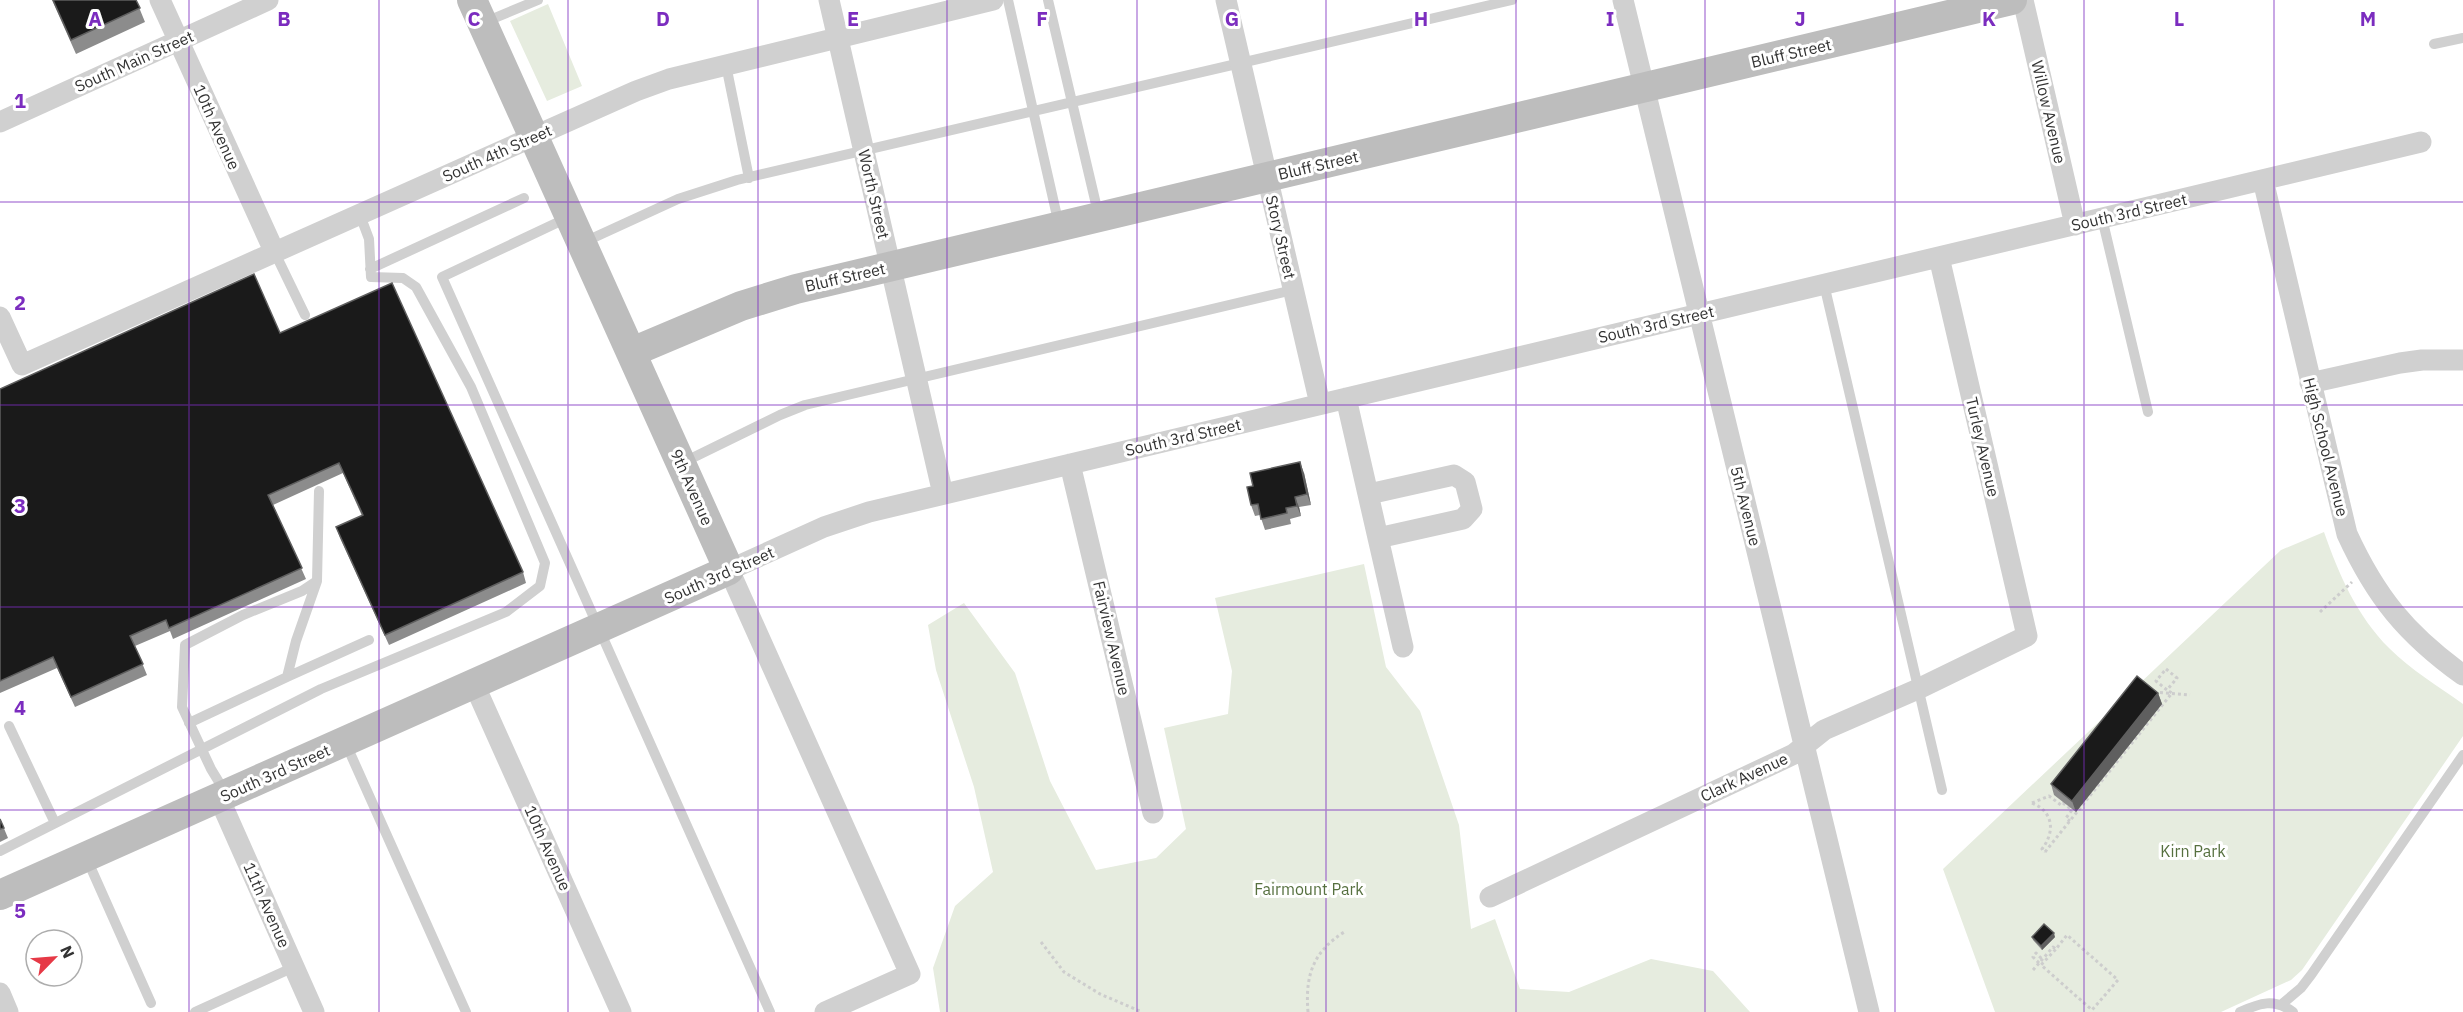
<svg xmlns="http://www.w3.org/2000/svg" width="2463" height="1012" font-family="'IBM Plex Sans',sans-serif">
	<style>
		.green { fill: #e6ecdf }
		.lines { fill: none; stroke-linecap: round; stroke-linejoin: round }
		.path { stroke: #cdcdcd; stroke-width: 3; stroke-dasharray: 3 3; stroke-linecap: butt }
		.lane { stroke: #d0d0d0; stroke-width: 10 }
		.street { stroke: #d0d0d0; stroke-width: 21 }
		.secondary { stroke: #bdbdbd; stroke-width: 30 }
		.wall { fill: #8c8c8c }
		.shaded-wall { fill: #5f5f5f }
		.building { fill: #1a1a1a; stroke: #5f5f5f; stroke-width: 1.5 }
		.grid { fill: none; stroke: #7b2cbf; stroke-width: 1.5; stroke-opacity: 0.55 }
		.labels { text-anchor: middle; stroke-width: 6; stroke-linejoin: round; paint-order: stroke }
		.street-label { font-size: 16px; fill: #333; stroke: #fff }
		.park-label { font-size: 16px; fill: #56703f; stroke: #fff }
		.grid-label { font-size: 20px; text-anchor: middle; font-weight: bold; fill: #7b2cbf; stroke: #fff; stroke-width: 6; stroke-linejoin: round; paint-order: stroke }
	</style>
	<rect width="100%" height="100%" fill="#fff"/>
	<path class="green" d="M548,4L582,86L547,101L510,21Z
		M2324,532C2339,575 2357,616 2389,648C2411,670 2438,686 2463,704V736L2302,970L2291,980L2221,1012H1995L1943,869L2281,550Z
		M1364,564L1386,667L1420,711L1459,825L1471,929L1495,919L1520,989L1569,992L1651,959L1713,971L1750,1012H940L933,968L955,906L993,872L974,787L936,670L928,625L964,603L1015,673L1050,781L1096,870L1156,858L1186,829L1164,728L1228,714L1232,671L1215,598Z"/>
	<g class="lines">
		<path class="path" d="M2320,612L2352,582
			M2166,669L2177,678L2167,690L2156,681Z
			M2154,692L2190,695
			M2032,803L2049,796L2061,805L2063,803L2072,810L2066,818L2070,821
			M2032,803C2054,812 2055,832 2042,849L2045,852
			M2045,852L2172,693L2167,690
			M1041,942L1064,972L1100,994L1142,1012
			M2039,963L2033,957L2036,953L2042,959
			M2033,970L2053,947L2056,949L2067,935L2118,980L2092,1010L2041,965L2056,949
			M1308,1012C1305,975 1313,951 1346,931"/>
		<path class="lane" d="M1008,0L1059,225
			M1048,0L1099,217
			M485,22L538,0
			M2434,44L2463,38
			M726,65L749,178
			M567,218L442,277L770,1012
			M2102,218L2148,412
			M582,243L678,199L737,180L1512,0
			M275,253L305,315
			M370,269L524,198
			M1824,284L1942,790
			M682,463L780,415L805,405L1293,290
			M287,677L369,640
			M189,723L287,677L296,641L317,581
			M9,726L55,823
			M346,744L466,1012
			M225,792L211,769L182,707L185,645L243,615L302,591L317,581L319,491
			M0,851L321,689L506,612L540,586L545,563L471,387L416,287L403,278L371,277L369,239L360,215
			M86,857L151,1003
			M2282,1004L2301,988L2311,975L2463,755
			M195,1012L294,967
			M2240,1012C2260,1003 2274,998 2293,1012"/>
		<path class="street" d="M160,0L275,253
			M829,0L943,494
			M1226,0L1320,404
			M1623,0L1869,1012
			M2023,0L2075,225
			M0,122L268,0
			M2263,180L2347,534C2376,597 2406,634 2463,675
			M0,317L22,365L636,91L669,79L993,0
			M2310,383L2400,363L2422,360H2463
			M1346,398L1403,647
			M1070,464L1153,813
			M1369,494L1454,475L1465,482L1472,509L1463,519L1378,538
			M474,684L621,1012
			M219,798L314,1012
			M1490,897L1794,754L1824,730L1918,689L2027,636L1939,257
			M0,993L8,1012
			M825,1012L910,974L729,570L824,527L869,512L2421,142"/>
		<path class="secondary" d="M632,352L741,306L796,289L2012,0
			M0,895L729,570L472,0"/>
	</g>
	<path class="wall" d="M52,0H136L145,22L76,54Z
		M280,333L523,572L526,583L389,645L340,538L336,527L362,516L343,473L273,505L306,579L173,639L170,631L135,646L147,675L75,707L57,668L0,693V389Z
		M1304,473L1311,505L1299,507L1301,516L1290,519L1291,524L1265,530L1260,515L1255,516L1251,505Z
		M2158,693L2162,704L2076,812L2054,795L2051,784Z
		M0,819L8,838L0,842Z
		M2032,937H2055L2042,950L2033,940Z"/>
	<path class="shaded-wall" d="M1300,462L1304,473L1311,505L1307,494Z
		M1295,497L1299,507L1301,516L1297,506Z
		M2158,693L2162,704L2076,812L2072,801Z
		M2054,933L2055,937L2042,950L2041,946Z"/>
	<path class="building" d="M53,0H136L140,8L71,40Z
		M254,274L280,333L392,283L523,572L385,635L336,527L363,515L339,463L268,495L302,568L169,628L166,620L130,636L143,664L71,697L53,657L0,681V389Z
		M1300,462L1307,494L1295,497L1297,506L1286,508L1287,513L1261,519L1258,504L1251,505L1247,487L1253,486L1250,473Z
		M2137,676L2158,693L2072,801L2051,784Z
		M0,819L4,828L0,829Z
		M2044,924L2054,933L2041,946L2032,937Z"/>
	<path class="grid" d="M189,0V1012M379,0V1012M568,0V1012M758,0V1012M947,0V1012M1137,0V1012M1326,0V1012M1516,0V1012M1705,0V1012M1895,0V1012M2084,0V1012M2274,0V1012M0,202H2463M0,405H2463M0,607H2463M0,810H2463"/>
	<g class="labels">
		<g class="street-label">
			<text transform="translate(1791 53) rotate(-13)" y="6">Bluff Street</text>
			<text transform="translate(134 61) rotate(-24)" y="6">South Main Street</text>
			<text transform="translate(2049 112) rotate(77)" y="6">Willow Avenue</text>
			<text transform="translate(217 127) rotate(66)" y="6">10th Avenue</text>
			<text transform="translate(497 153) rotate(-24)" y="6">South 4th Street</text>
			<text transform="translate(1318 165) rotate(-13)" y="6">Bluff Street</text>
			<text transform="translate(874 194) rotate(77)" y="6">Worth Street</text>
			<text transform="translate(2129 212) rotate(-13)" y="6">South 3rd Street</text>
			<text transform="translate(1281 237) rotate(77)" y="6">Story Street</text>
			<text transform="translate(845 277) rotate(-13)" y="6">Bluff Street</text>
			<text transform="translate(1656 324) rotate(-13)" y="6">South 3rd Street</text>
			<text transform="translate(1183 437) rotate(-13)" y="6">South 3rd Street</text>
			<text transform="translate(1983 447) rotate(77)" y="6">Turley Avenue</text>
			<text transform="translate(2326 447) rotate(76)" y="6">High School Avenue</text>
			<text transform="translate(692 487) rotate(66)" y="6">9th Avenue</text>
			<text transform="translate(1746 506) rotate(76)" y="6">5th Avenue</text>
			<text transform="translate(719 575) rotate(-24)" y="6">South 3rd Street</text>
			<text transform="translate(1112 638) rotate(77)" y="6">Fairview Avenue</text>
			<text transform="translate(275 773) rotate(-24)" y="6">South 3rd Street</text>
			<text transform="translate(1744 777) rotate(-25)" y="6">Clark Avenue</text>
			<text transform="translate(548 848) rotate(66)" y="6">10th Avenue</text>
			<text transform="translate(267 905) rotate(66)" y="6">11th Avenue</text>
		</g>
		<g class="park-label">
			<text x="2193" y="857">Kirn Park</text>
			<text x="1309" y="895">Fairmount Park</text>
		</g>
	</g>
	<g class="grid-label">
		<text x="95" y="26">A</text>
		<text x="284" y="26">B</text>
		<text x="474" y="26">C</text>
		<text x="663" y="26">D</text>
		<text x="853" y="26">E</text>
		<text x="1042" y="26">F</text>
		<text x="1232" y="26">G</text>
		<text x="1421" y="26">H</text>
		<text x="1610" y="26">I</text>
		<text x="1800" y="26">J</text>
		<text x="1989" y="26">K</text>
		<text x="2179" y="26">L</text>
		<text x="2368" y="26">M</text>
		<text x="20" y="108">1</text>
		<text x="20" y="310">2</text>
		<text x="20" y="513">3</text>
		<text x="20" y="715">4</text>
		<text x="20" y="918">5</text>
	</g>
	<g transform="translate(54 958) rotate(65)"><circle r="28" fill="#ffffff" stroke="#adadad" stroke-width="1.5"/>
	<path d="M0-4.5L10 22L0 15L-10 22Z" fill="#e63946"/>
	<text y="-9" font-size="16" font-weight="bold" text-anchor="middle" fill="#333333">N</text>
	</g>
</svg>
